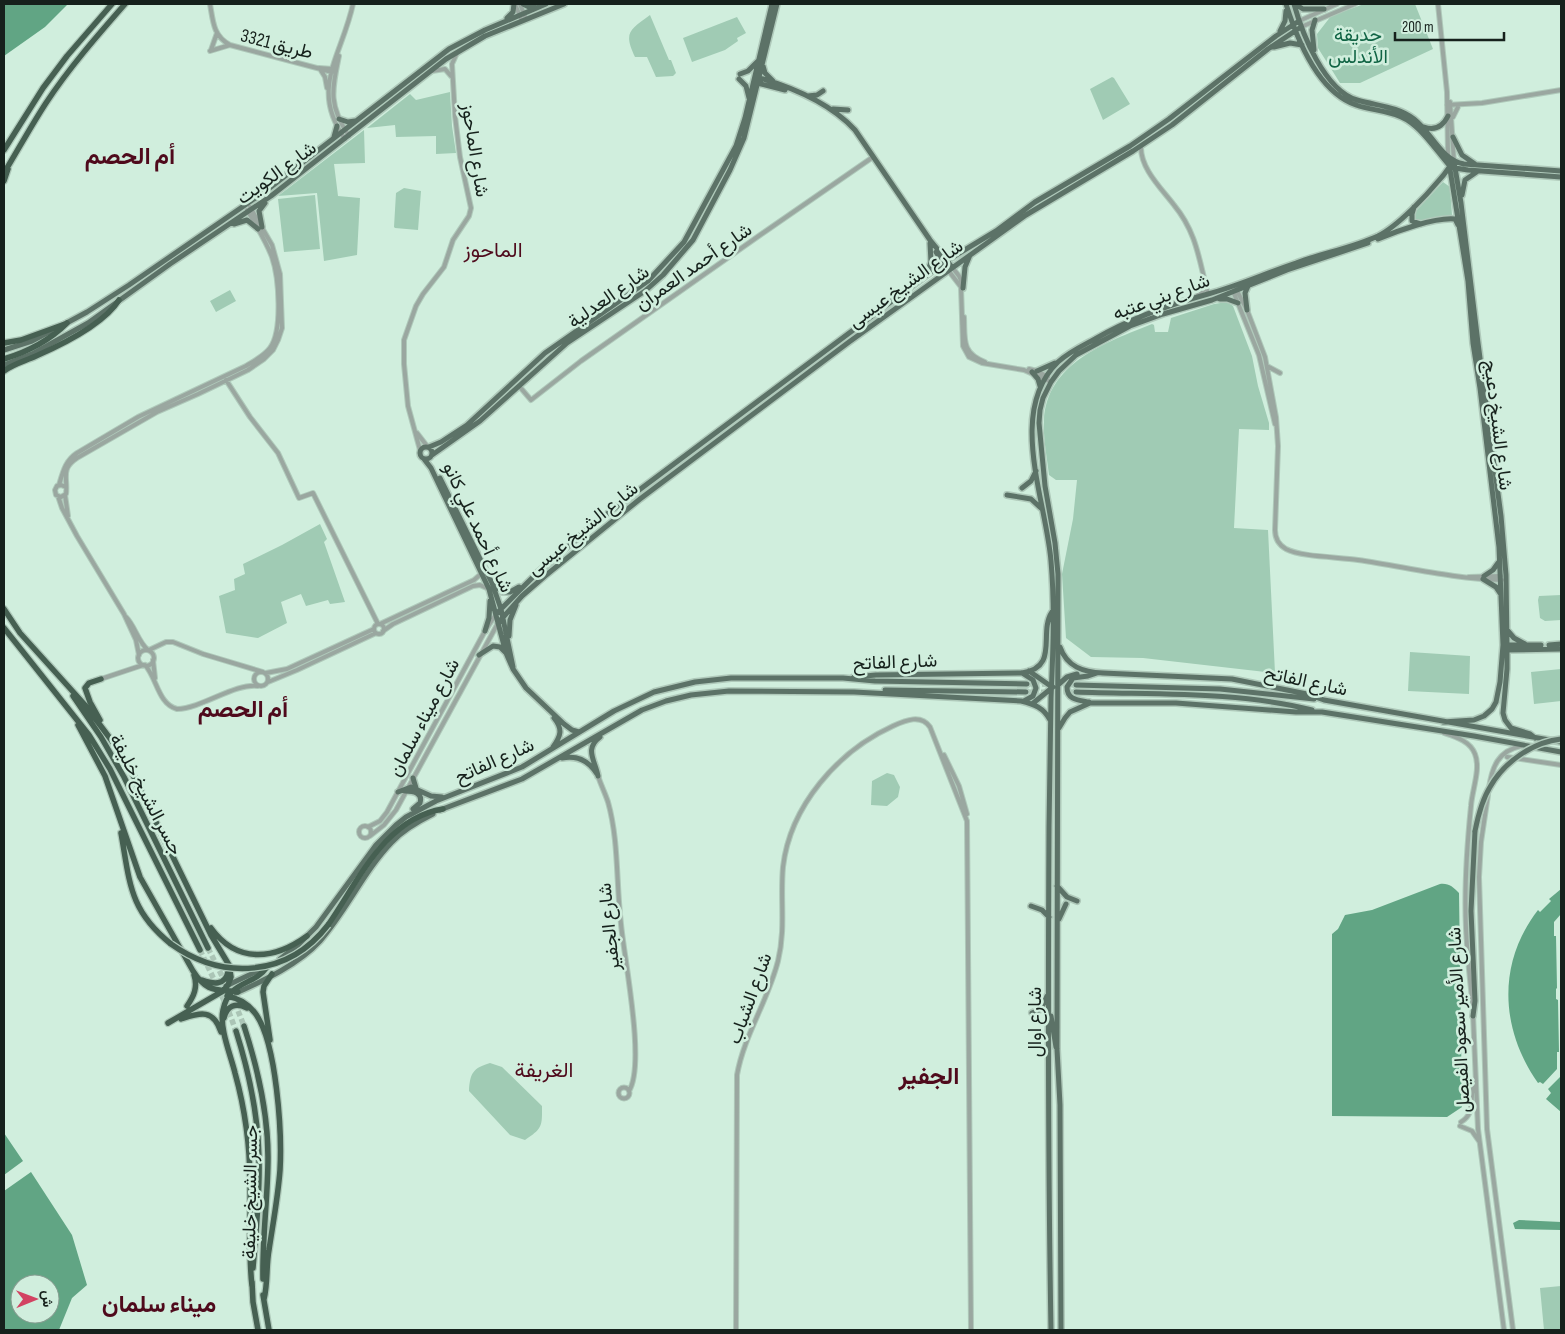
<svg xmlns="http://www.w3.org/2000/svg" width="1565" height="1334" font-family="'Sofia Sans Condensed',Vazirmatn,sans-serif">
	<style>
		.green { fill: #a0cbb4 }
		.water { fill: #61a584; fill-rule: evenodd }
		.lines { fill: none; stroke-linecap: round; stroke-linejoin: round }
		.major-tunnel { stroke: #abc5b6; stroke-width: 5; stroke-dasharray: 5 2.5; stroke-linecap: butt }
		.highway-tunnel { stroke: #abc5b6; stroke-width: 5.5; stroke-dasharray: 5.5 3; stroke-linecap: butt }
		.minor-casing { stroke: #afc9ba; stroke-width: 6 }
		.major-casing { stroke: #afc9ba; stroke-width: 8 }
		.highway-casing { stroke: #afc9ba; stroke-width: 8 }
		.minor { stroke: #9aa7a0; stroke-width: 4 }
		.major { stroke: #5c7267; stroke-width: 5 }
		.highway { stroke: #466052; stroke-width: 5.5 }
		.major-bridge-casing { stroke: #afc9ba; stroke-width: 8; stroke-linecap: butt }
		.highway-bridge-casing { stroke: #afc9ba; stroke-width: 8; stroke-linecap: butt }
		.major-bridge { stroke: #5c7267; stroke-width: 5 }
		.highway-bridge { stroke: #466052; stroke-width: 5.5 }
		.labels { text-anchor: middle; stroke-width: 5; stroke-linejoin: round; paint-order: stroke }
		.park-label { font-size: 19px; fill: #106444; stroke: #d0eedd }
		.street-label { font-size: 19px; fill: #16211c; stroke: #d0eedd }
		.quarter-label { font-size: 21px; fill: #4f0a1c; stroke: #d0eedd }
		.district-label { font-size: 24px; font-weight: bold; fill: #4f0a1c; stroke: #d0eedd }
	</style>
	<rect width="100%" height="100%" fill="#d0eedd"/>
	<path class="green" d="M1364,4H1415L1433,49L1360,83H1340L1318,48L1317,34L1331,16Z
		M650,15L669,60H671L676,73L673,76L656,77L647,57H635C623,32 630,30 650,15Z
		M737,17L746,33L737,38L738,41L725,50L692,62L683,38Z
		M1112,77L1114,78L1130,104L1103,120L1090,89Z
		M450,92L452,126L456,153L436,154V136L396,137L395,125L367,128L410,94L416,100Z
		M364,130L365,163L334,164L338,196L360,198L357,255L324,261L317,193L278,196Z
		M1443,182L1450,187L1452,215L1416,223L1414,218L1415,212Z
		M404,188L421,191L418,230L395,228L394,227L396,193Z
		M315,195L320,249L284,252L278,199Z
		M230,290L236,301L216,312L210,301Z
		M1227,302L1233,306L1252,356L1258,386L1269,423V430L1239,429L1234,528L1268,530L1275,673L1143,658L1091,657L1066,638L1062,574L1073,519L1077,480H1056L1049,475C1047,457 1043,439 1044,421C1046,363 1107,342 1152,324L1154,325L1155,332H1168L1171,318L1214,304Z
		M320,524L327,539L324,542L345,602L330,604L328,600L306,606L301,594L281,602L287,623L258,638L226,633L219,596L235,590L234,579L245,574L243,564L282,545Z
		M1561,595V620L1545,621L1540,618L1538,600L1539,596Z
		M1410,652L1470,656L1469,694L1408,691Z
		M1561,669V701L1534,704L1531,672Z
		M887,773L894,775L900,787L898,797L887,806L871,805L872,781Z
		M490,1063L502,1067L542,1106C542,1126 543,1128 525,1140L510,1135L469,1091C470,1073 473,1068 490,1063Z
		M1561,1286V1330H1544L1540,1288Z"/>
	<path class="water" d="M4,4H68L45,27L4,56Z
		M1440,884C1449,883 1453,887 1459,893L1462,1107L1447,1117L1332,1116V934L1338,929L1345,915L1372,910Z
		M1561,889V914L1554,922V936H1556L1557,988L1556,989V999L1558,1000L1559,1052H1557V1069L1543,1084L1540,1082L1538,1083C1500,1029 1497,963 1538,910L1540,912L1551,901L1549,899Z
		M1561,1076V1112L1546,1099L1551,1093L1548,1089Z
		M4,1133L23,1161L4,1175Z
		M31,1172L72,1235L87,1285L72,1298L59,1330H4V1191ZM20,1284H50V1314H20Z
		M1519,1220L1561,1222V1230L1515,1229L1513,1223Z"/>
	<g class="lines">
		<path class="major-tunnel" d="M1027,684L1076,685
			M1026,692H1076"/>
		<path class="highway-tunnel" d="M208,948L229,990
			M200,950L227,1007L236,1031
			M235,1003L244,1026"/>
		<g class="minor-casing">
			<path id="minor" d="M210,4C213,21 213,36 230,45L332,72L335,70
				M515,4L522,21
				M520,4L526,19
				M1438,4L1447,92L1448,157
				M1299,21L1337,4
				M1301,27L1355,4
				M211,50L217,33
				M210,51L230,45
				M339,56C332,90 328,105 349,136
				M319,68L333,69
				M320,69L325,77L327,88
				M432,71L445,69L451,76
				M1450,102L1454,162
				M1447,105L1482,103L1561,90
				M1453,117L1458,107
				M345,139C309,88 342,56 353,4
				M1141,146C1140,168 1161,188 1174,205C1197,233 1199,260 1208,294
				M952,267L959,276L963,285
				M948,270L961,287L963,346L969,357L982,363L1024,370L1051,382
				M1236,289L1247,310L1265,357L1276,417L1278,446L1275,530C1275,538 1279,545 1286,549C1301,557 1339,557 1358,560C1406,567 1454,579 1502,580
				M1233,291L1259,355L1275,424
				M1197,296L1203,291L1204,283
				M964,317C965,339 961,353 985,362
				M1267,366L1280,373
				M1029,369L1037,371L1048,377
				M226,380L250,417L278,453L299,498L313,493L378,624
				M519,386L531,400L581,361L763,233L873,157
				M417,433L427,446
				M420,450L408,406L404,364V340L416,306L423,294L444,267L453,240L469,216L471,208L460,157L455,116L452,64L457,53
				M59,485C63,472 65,461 77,453L138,417L246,366C254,361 264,356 270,348C283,331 279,277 272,257C266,241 256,225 247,210
				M66,487L61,485L57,486L55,490L56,495L61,497L66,494C68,478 60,469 77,458L157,412L198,394L248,370L264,359L273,350L278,340L282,328L280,274L272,245L250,207
				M65,495L68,516
				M58,496L62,508L77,536L124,614L136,640L139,655
				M1469,577L1501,576
				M126,617C135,626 138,642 148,650
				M380,624L474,580L482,573
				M374 629a5 5 0 1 1 10 0a5 5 0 1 1-10 0Z
				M383,631L393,624L473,586L480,585L489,589
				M149,650L166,642H173L203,654L263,672
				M138 658a8 8 0 1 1 16 0a8 8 0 1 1-16 0Z
				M153,660L155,678
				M145,665C157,678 158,704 177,709C203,708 234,683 258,686
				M254 679a7 7 0 1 1 14 0a7 7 0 1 1-14 0Z
				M266,673L287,669L374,629
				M101,679L143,665
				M268,682L297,670L376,633
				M1444,733C1456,737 1470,741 1475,754C1481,769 1472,790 1471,806C1467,846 1464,888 1466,928C1467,954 1470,981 1473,1007
				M944,755L959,786L967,814
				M1507,757L1561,765
				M598,776C601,785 605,793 608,802C619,841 616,883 621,924C624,958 646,1064 629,1091
				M1489,788C1492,767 1498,751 1521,746
				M1488,795L1481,842L1479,877L1487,1129L1513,1330
				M967,821L971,1330
				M359 832a6 6 0 1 1 12 0a6 6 0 1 1-12 0Z
				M368,827L380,821L387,812L485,631L496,614
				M370,836L384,825L396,810L498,623
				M1473,1014L1478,1129L1504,1330
				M618.5 1093a5.5 5.5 0 1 1 11 0a5.5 5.5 0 1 1-11 0Z
				M1461,1122C1478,1112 1467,1095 1476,1081
				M1460,1126L1472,1131L1479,1141
				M736,1330L737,1075C744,1035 768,1001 778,961C786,928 780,900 783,867C790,806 838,751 893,726C906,720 921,714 930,727L967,821"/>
		</g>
		<g class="major-casing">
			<path id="major" d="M523,4L529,7H535
				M1286,4C1297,39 1318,92 1356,105C1373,111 1391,110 1407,120C1424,131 1436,150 1449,165L1455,168L1468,170L1561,177
				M1294,4C1302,33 1324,90 1357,100C1377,106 1397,106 1414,119C1432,133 1441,160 1464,164L1561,171
				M1295,4L1303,9H1324
				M507,18L513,12L514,4
				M1280,31L1285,21L1286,11
				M1274,47L1290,43L1302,45
				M1314,50L1312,30L1315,20
				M763,66L765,73L773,81
				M740,74L748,71L759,60
				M756,77C792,87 829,102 855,130L930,240L952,267
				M739,79L746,86L749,98
				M757,83L785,90
				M808,96L817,95L823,91
				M833,109L848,110
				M339,119L348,122L355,121
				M1424,127C1435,131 1443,126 1448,116
				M334,137L337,126
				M1453,137L1462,155L1475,164
				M1454,162L1461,203L1478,343L1501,516L1506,575L1507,645V669L1503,713L1505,720L1511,728L1530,734L1535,738
				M1462,195L1465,180L1478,171
				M1414,207L1412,214V221L1421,224
				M234,224L247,220L258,229
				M262,227L259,211L265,203
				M1378,239C1397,231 1435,217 1455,219L1458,225
				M936,252L948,270
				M927,274L931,262L930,243
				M963,288L965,267L970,255
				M1220,299H1227L1238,303
				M1247,310L1245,293L1248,286
				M63,325L87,312L129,285L267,190L449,49L485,30L546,4
				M4,350L32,341L51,331
				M4,365L34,353L88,323L170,264L271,196L446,59L485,36L564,4
				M1037,371L1055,363
				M1032,372L1038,379L1040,386
				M420 453a6 6 0 1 1 12 0a6 6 0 1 1-12 0Z
				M429,447L441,442L467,425L545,353L648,281L684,242L736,146L745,118L772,4
				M432,455L480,421L567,343L645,291L663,275L693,240L730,170L744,138L777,4
				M424,459L431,468L489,589L506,653L513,669L526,688L564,724L572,730L579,732
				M440,478L492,583L501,609L513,667
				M1022,488L1031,481L1036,471
				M1007,495L1031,499L1042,509
				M1484,576L1493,570L1498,563
				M1483,579L1496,587L1500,593
				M494,585L503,592H510L519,587
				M496,614L537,573L595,523L943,263L996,231L1035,202L1130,146L1169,119L1276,36L1299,21
				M498,623L522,596L545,576L640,499L849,342L1026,215L1133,151L1172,125L1268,49L1301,27
				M485,631L489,618L490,601
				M1508,631L1514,638L1525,644
				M509,636L510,620L516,605
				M1504,645H1541
				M1549,645L1561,644
				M1060,647C1067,667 1083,672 1103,673L1232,679L1307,694L1324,700L1561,742
				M1506,650L1561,649
				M479,655L493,646L500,647L506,653
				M1029,671L1052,687
				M1022,673L1033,680L1036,688L1033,696L1024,701
				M854,677L876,675L1022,673C1060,667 1038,633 1052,612
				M1059,684L1067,677L1077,674
				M1076,685L1220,689L1314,699
				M885,690L1026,692
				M1076,692C1153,695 1236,691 1312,710
				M1089,702C1078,700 1067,700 1067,687L1073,678L1088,676L1097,673
				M1032,704L1053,687
				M1443,722L1474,720L1484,716L1492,709L1496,702L1500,682L1503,645L1499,547L1480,388L1473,343L1468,281L1448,157
				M1059,728L1065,718L1070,712L1090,703H1176L1296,712H1322L1474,736L1561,752
				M553,747C561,736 563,729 554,718
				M562,758C577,755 589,761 597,774
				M598,776C595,760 584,749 600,737
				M413,778L416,788
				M405,791C414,791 423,793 420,803L413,809
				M398,792L411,787L431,796L442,797
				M440,810L522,779L642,710L666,701L691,695L729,691L854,692L1021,701C1034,704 1044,708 1050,720
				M1057,886L1067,897L1077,901
				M1031,906L1042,910L1049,917
				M1059,919L1066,904
				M280,959L298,945L316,927L376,845L396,825L406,817L436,801L522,767L614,711L654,692L695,682L731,678H843L875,681L1027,684
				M226,986L266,967
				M236,993C265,980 299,964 320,941C347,910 364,871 392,842C403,830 419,821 433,814
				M1032,1013L1041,1009L1047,996
				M1051,1016L1056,1047
				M1473,1016L1475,1001L1471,911L1475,831
				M1051,1330C1048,1163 1048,995 1049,827C1050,784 1050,741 1051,698C1053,652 1055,607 1051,561C1046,500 1007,411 1058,362C1069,352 1082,346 1095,339C1131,318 1168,305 1208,294C1238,286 1266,273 1296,263C1323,253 1352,248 1378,236C1398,226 1426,196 1441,178C1447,172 1448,167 1454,162
				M1061,1330L1060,1105L1057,1049L1058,574L1055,543L1045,486L1039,423L1040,410L1043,398L1051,382L1059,371L1076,355L1130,326L1163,314L1212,300L1287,270L1368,243"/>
		</g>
		<g class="highway-casing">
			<path id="highway" d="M4,150L43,88L67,56L112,4
				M4,173C18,150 31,126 46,103C69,68 97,36 125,4
				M4,181L8,169
				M4,343L21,340L65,324
				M4,359C27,352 50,340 67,323
				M4,371C13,364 25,361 36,356C61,345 104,324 119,300
				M4,609L20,633L85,705L115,745L133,775L211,935L229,965L231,977L228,985L223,991L168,1023
				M4,628L89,735L110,769L200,950
				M73,696L101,737L124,777L208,948
				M100,720L90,702L85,688L89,683L101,679
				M78,725L105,776L140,877L193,971C207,993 216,989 238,992
				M121,833C130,883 129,910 171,944
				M328,925C358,882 385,818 443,809
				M211,928C237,964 274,960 307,936
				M202,980C213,984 225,986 228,972
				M227,996C238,998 248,1004 255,1013C277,1042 282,1134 280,1170C278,1197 273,1223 269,1250C266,1266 268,1283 264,1299
				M187,1006C194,996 198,987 194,975
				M224,1018C227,1006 235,1002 247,1008
				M181,1019C200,1013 213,1008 221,1032
				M244,1026C258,1069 268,1112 268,1157C268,1198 262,1238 263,1279
				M236,1031C249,1072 258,1114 259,1158C260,1195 256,1232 253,1268
				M270,1040L263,992L264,986L272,974
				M252,1282L253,1302L258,1330
				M252,1286C248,1251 251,1217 250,1183C250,1145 245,1109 235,1073C231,1056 219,1028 223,1010C229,980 254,986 267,967
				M263,1295L269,1330"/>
		</g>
		<use href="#minor" class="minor"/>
		<use href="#major" class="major"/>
		<use href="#highway" class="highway"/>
		<g class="major-bridge-casing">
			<path id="major-bridge" d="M1475,831C1478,816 1482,800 1490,787C1504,762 1533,742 1561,739"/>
		</g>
		<g class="highway-bridge-casing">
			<path id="highway-bridge" d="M171,944C223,981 288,977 328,925"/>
		</g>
		<use href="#major-bridge" class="major-bridge"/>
		<use href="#highway-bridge" class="highway-bridge"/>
	</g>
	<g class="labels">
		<g class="park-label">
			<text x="1358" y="41">حديقة<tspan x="1358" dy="22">الأندلس</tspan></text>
		</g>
		<g class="street-label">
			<text transform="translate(277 43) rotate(14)" y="7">طريق 3321</text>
			<text transform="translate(476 150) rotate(81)" y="7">شارع الماحوز</text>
			<text transform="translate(276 172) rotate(-36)" y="7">شارع الكويت</text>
			<text transform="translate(693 266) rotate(-35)" y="7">شارع أحمد العمران</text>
			<text transform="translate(905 283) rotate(-36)" y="7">شارع الشيخ عيسى</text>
			<text transform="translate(608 296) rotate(-35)" y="7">شارع العدلية</text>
			<text transform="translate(1161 296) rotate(-20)" y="7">شارع بني عتبه</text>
			<text transform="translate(1499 425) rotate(83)" y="7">شارع الشيخ دعيج</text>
			<text transform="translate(479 527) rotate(65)" y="7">شارع أحمد علي كانو</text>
			<text transform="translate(582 528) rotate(-39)" y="7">شارع الشيخ عيسى</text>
			<text transform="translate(895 661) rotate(-2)" y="7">شارع الفاتح</text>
			<text transform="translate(1306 680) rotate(12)" y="7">شارع الفاتح</text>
			<text transform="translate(423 717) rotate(-62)" y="7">شارع ميناء سلمان</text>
			<text transform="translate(494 760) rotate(-24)" y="7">شارع الفاتح</text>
			<text transform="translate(147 794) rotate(62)" y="7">جسر الشيخ خليفة</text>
			<text transform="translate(608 927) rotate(-96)" y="7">شارع الجفير</text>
			<text transform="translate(749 998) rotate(-70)" y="7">شارع الشباب</text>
			<text transform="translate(1458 1020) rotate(-93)" y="7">شارع الأمير سعود الفيصل</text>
			<text transform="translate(1034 1022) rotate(-90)" y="7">شارع اوال</text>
			<text transform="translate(249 1192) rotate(-89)" y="7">جسر الشيخ خليفة</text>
		</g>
		<g class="quarter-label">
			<text x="493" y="257">الماحوز</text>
			<text x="544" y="1077">الغريفة</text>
		</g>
		<g class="district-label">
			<text x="130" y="164">أم الحصم</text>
			<text x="243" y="717">أم الحصم</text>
			<text x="929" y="1084">الجفير</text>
			<text x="159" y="1312">ميناء سلمان</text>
		</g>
	</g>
	<rect width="1565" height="1334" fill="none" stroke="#16211c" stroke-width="10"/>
	<g transform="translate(35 1299) rotate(89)"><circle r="24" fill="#d0eedd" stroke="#869c90"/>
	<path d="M0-4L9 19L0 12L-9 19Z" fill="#d24362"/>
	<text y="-8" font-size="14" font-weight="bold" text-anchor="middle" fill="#16211c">ش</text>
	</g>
	<path d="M1395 32v8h109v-8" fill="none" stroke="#16211c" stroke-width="2.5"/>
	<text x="1402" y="32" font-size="15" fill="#16211c" stroke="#d0eedd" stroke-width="4" paint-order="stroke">200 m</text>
</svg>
